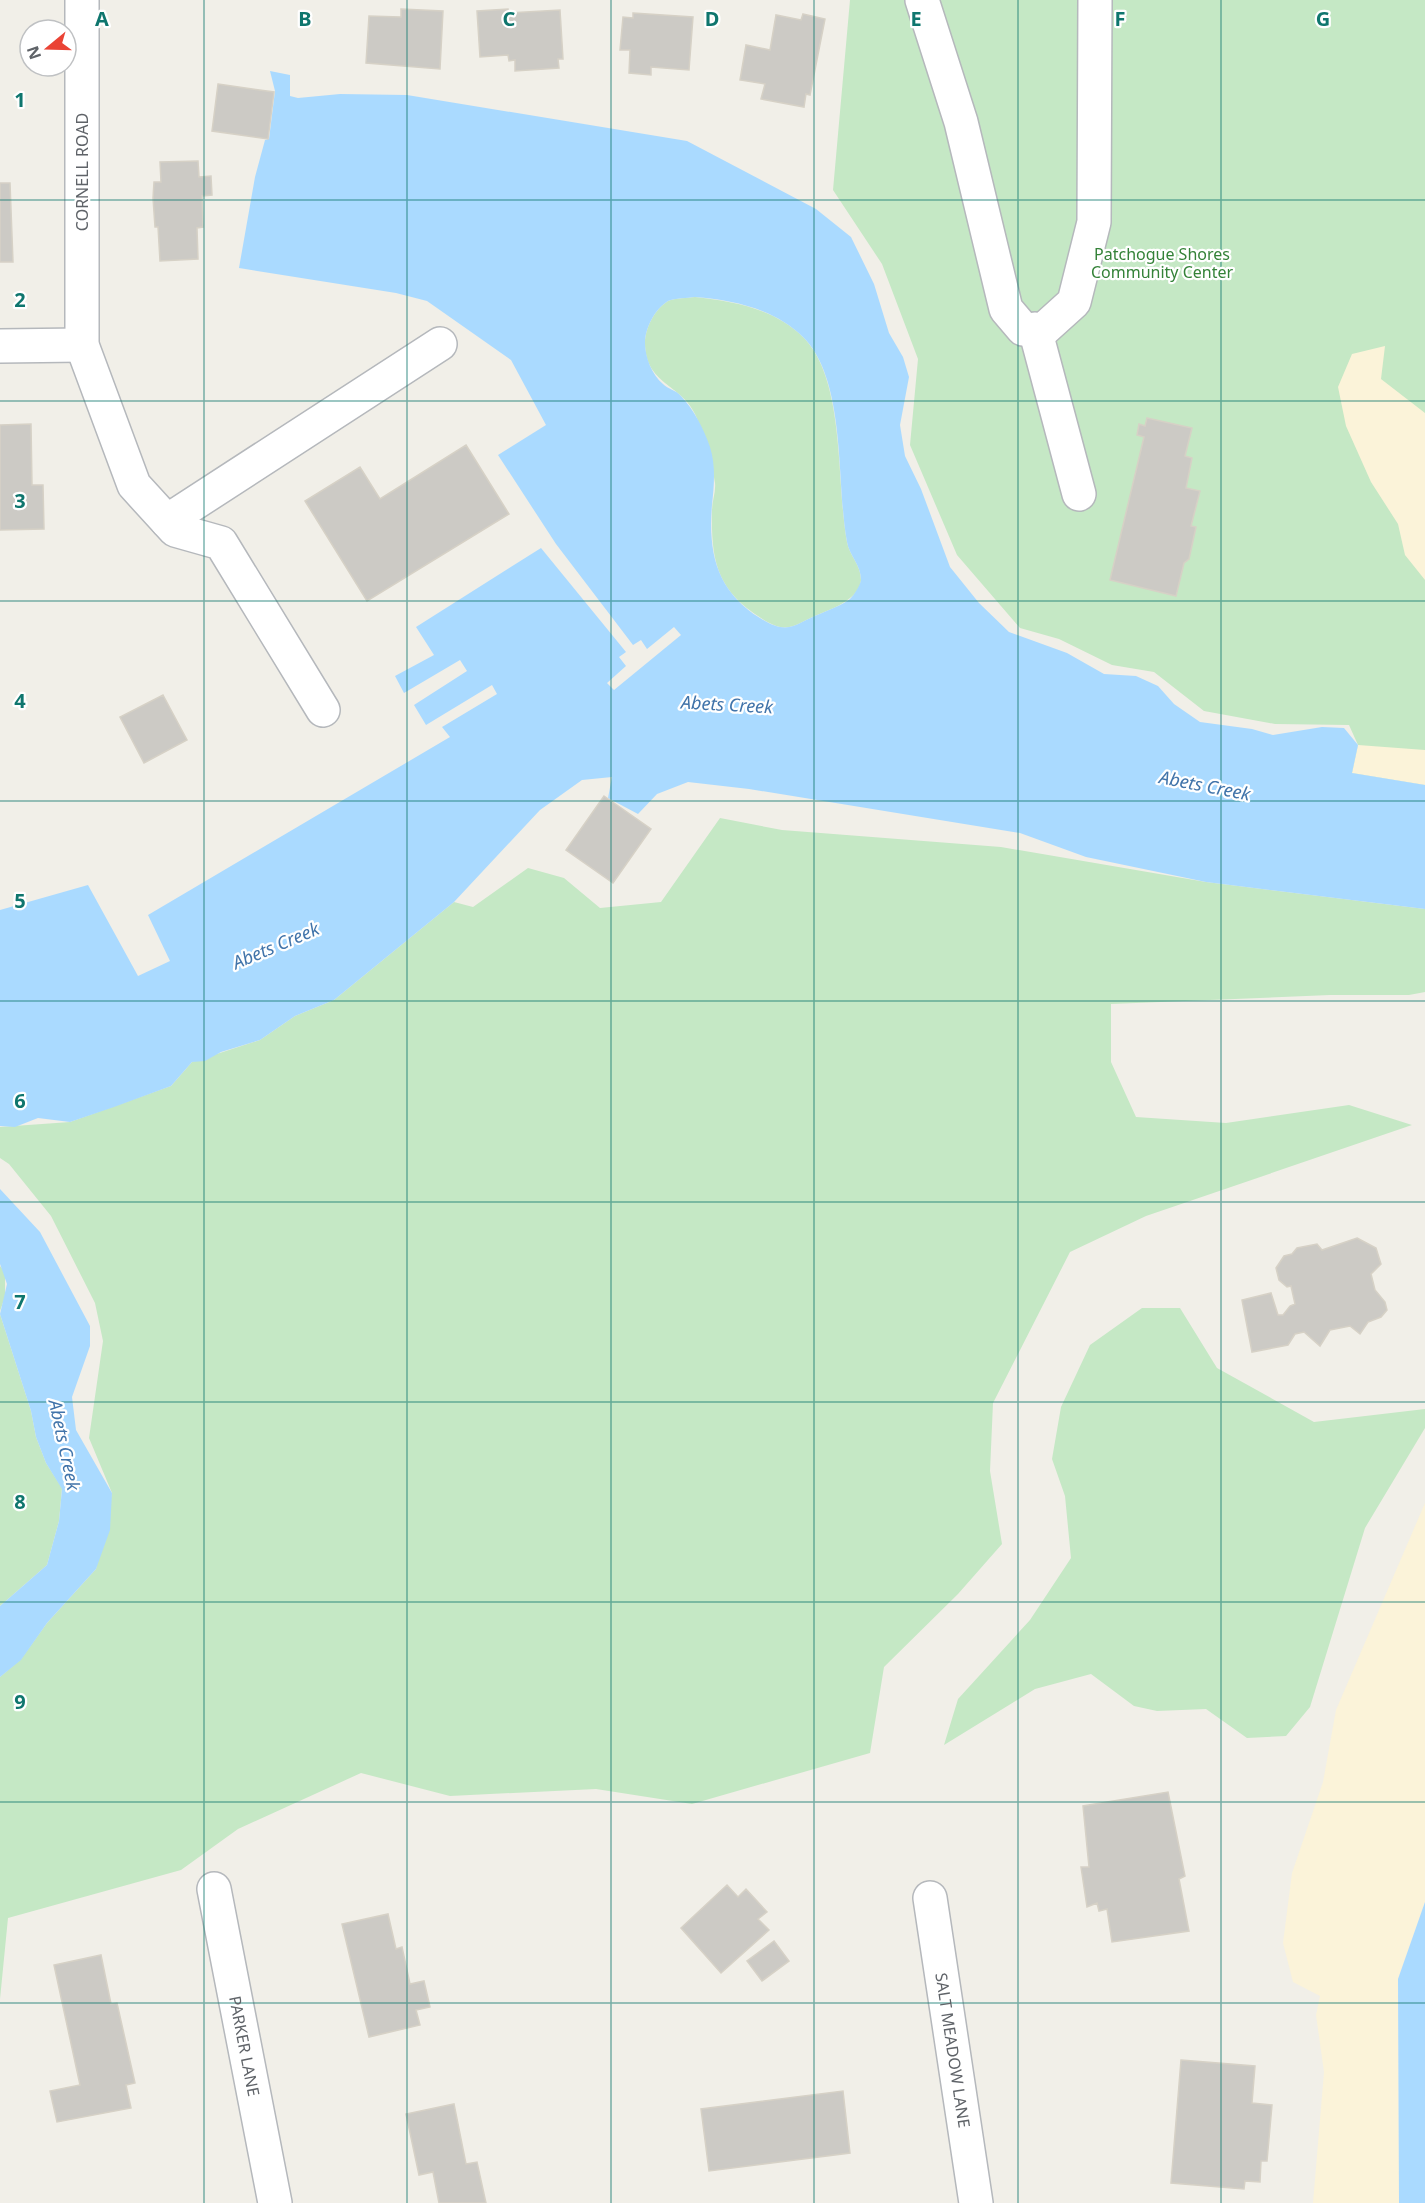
<svg xmlns="http://www.w3.org/2000/svg" width="1425" height="2203" font-family="'Noto Sans',sans-serif">
	<style>
		.green { fill: #c5e8c5 }
		.sand { fill: #fbf3d9 }
		.water { fill: #aadaff; fill-rule: evenodd }
		.building { fill: #cccac5; stroke: #d6d1c6; stroke-width: 1.5 }
		.lines { fill: none; stroke-linecap: round; stroke-linejoin: round }
		.minor-casing { stroke: #b5b8bc; stroke-width: 36 }
		.minor { stroke: #fff; stroke-width: 33 }
		.grid { fill: none; stroke: #0f766e; stroke-width: 1.5; stroke-opacity: 0.55 }
		.labels { text-anchor: middle; stroke-width: 4.5; stroke-linejoin: round; paint-order: stroke }
		.street-label { font-size: 16px; fill: #5f6368; stroke: #fff }
		.park-label { font-size: 16px; fill: #348238; stroke: #fff }
		.water-label { font-size: 18px; font-style: italic; fill: #4174aa; stroke: #fff }
		.grid-label { font-size: 20px; text-anchor: middle; font-weight: bold; fill: #0f766e; stroke: #fff; stroke-width: 4.5; stroke-linejoin: round; paint-order: stroke }
	</style>
	<rect width="100%" height="100%" fill="#f1efe8"/>
	<path class="green" d="M850,0H1425V785L1352,773L1358,745L1349,725L1275,724L1204,711L1154,672L1112,665L1059,639L1020,628L957,555L910,445L918,359L882,264L833,190Z
		M695,297C733,301 775,309 803,337C846,380 836,484 847,542C849,555 861,565 861,580C861,586 855,595 850,598C840,606 833,608 822,613C795,623 790,637 761,618C716,590 711,559 712,510C712,501 716,492 715,483C714,471 701,426 695,414C681,384 645,384 645,343C645,328 655,309 668,301C675,298 688,298 695,297Z
		M720,818L782,830L1001,847L1206,882L1425,909V992L1409,995H1330L1111,1004V1062L1136,1117L1226,1123L1349,1105L1412,1125L1146,1216L1070,1252L993,1403L990,1471L1002,1544L958,1594L884,1667L870,1753L692,1804L596,1789L450,1796L361,1773L238,1829L181,1870L8,1918L0,1999V1677L21,1659L47,1623L96,1569L112,1493L89,1438L103,1341L95,1303L51,1216L9,1164L0,1158V1127L70,1122L171,1086L192,1062L260,1040L295,1016L334,1000L454,902L473,907L528,868L564,878L600,908L661,902Z
		M0,1266L5,1272V1297L0,1311Z
		M1142,1308H1180L1217,1368L1314,1422L1425,1409V1428L1365,1528L1310,1707L1286,1736L1247,1738L1206,1709L1157,1711L1134,1706L1091,1674L1035,1689L944,1745L958,1699L1030,1620L1071,1558L1065,1496L1052,1459L1061,1407L1090,1345Z
		M0,1314L31,1411L36,1437L46,1463L62,1488L59,1521L47,1565L0,1606Z"/>
	<path class="sand" d="M1385,346L1381,379L1425,413V580L1405,555L1398,524L1371,482L1346,426L1338,387L1352,354Z
		M1358,745L1425,750V785L1352,773Z
		M1425,1503V1902L1398,1979L1399,2203H1313L1324,2072L1316,2015L1320,1996L1293,1982L1283,1943L1292,1873L1323,1782L1336,1710Z"/>
	<path class="water" d="M270,71L290,75V96L298,98L340,94L407,95L687,141L816,209L851,237L874,284L889,333L903,357L909,377L900,425L905,456L921,489L950,567L979,603L1009,632L1067,653L1104,674L1136,676L1158,686L1174,704L1200,722L1252,729L1273,735L1322,727L1344,728L1358,745L1352,773L1425,785V909L1206,882L1086,857L1020,833L749,789L688,782L657,794L638,814L608,798L612,777L582,780L540,810L454,902L334,1000L295,1016L260,1040L221,1052L205,1061L192,1062L171,1086L114,1107L70,1122L38,1118L15,1127L0,1126V910L88,885L138,976L170,961L148,915L450,737L442,727L497,694L492,685L426,725L414,705L467,671L460,660L404,693L395,676L434,655L416,627L541,548L626,652L619,657L626,666L607,683L614,690L681,635L674,627L647,649L641,640L633,645L556,544L498,455L546,425L511,360L427,301L396,293L239,268L255,177L265,140L269,139L275,91ZM695,297C733,300 775,309 803,337C847,381 836,484 847,542C849,555 861,565 861,580C860,586 854,595 850,599C840,606 833,608 822,613C795,623 790,637 760,618C717,591 708,554 712,505C714,486 716,466 710,447C704,429 694,410 681,396C676,390 668,389 663,384C652,375 645,357 645,343C645,328 655,309 668,301C675,298 688,298 695,297Z
		M0,1189L40,1232L90,1326V1346L72,1397L76,1430L112,1493L110,1530L96,1569L47,1623L21,1660L0,1677V1606L47,1565L59,1521L62,1489L46,1463L36,1437L31,1411L0,1314L7,1284L0,1264Z
		M1425,1902V2203H1399L1398,1979Z"/>
	<path class="building" d="M401,9L443,11L440,69L366,63L369,16L401,17Z
		M508,9V13L560,10L563,59H558L559,68L515,71V60L509,61L508,55L480,57L477,11Z
		M633,13L693,17L689,70L651,67V75L629,73L630,50H620L623,17L633,18Z
		M803,14L825,19L810,95L806,94L804,107L761,99L765,84L740,80L746,45L770,50L776,15L801,20Z
		M218,84L274,92L268,139L212,131Z
		M198,161L199,177L211,176L212,195L202,196L203,227L197,228L198,259L160,261L158,227H155L153,198L154,182H161L160,162Z
		M0,183H10L13,262H0Z
		M1147,418L1192,428L1185,456L1192,458L1186,488L1200,491L1191,526L1196,527L1189,559L1184,563L1176,596L1110,580L1144,437L1137,435L1139,424L1145,426Z
		M31,424L32,485H43L44,529L0,530V425Z
		M466,445L509,514L367,601L305,501L360,467L380,499Z
		M163,695L187,740L144,763L120,717Z
		M604,796L651,829L613,883L566,850Z
		M1357,1238L1376,1248L1381,1264L1371,1274L1375,1290L1385,1302L1387,1310L1381,1317L1368,1322L1360,1334L1350,1326L1330,1330L1320,1346L1304,1332L1295,1334L1288,1345L1252,1352L1242,1300L1271,1293L1278,1315H1283L1290,1306L1295,1304L1291,1286L1287,1287L1279,1280L1276,1268L1284,1256L1292,1254L1297,1248L1317,1244L1322,1250Z
		M1168,1792L1185,1876L1179,1879L1189,1931L1112,1942L1107,1909L1099,1911L1097,1903L1087,1907L1081,1867H1089L1083,1806Z
		M727,1885L738,1897L746,1889L767,1912L758,1919L769,1930L721,1973L681,1928Z
		M388,1914L396,1949L402,1947L410,1984L424,1981L430,2007L416,2010L420,2025L369,2037L342,1924Z
		M774,1941L789,1961L762,1981L747,1961Z
		M101,1955L111,2004L117,2003L135,2083L126,2085L131,2108L57,2122L50,2091L80,2085L54,1965Z
		M1181,2060L1255,2066L1252,2103L1272,2105L1267,2161H1261L1260,2182L1245,2181L1244,2189L1171,2183Z
		M843,2091L850,2153L709,2171L701,2109Z
		M454,2104L466,2164L477,2162L486,2203H439L433,2172L419,2175L406,2114Z"/>
	<g class="lines">
		<g class="minor-casing">
			<g id="minor">
				<path d="M82,0V345L134,485L175,530L221,543L323,710"/>
				<path d="M922,0L961,122L1006,309L1023,329L1043,330L1074,302L1094,222L1095,0"/>
				<path d="M1035,329L1079,494"/>
				<path d="M0,346L82,345"/>
				<path d="M167,521L440,344"/>
				<path id="s1" d="M214,1889L275,2203"/>
				<path id="s2" d="M930,1898L976,2203"/>
			</g>
		</g>
		<use href="#minor" class="minor"/>
	</g>
	<path class="grid" d="M204,0V2203M407,0V2203M611,0V2203M814,0V2203M1018,0V2203M1221,0V2203M0,200H1425M0,401H1425M0,601H1425M0,801H1425M0,1001H1425M0,1202H1425M0,1402H1425M0,1602H1425M0,1802H1425M0,2003H1425"/>
	<g class="labels">
		<g class="street-label">
			<text transform="translate(82 172) rotate(-90)" y="6">CORNELL ROAD</text>
			<text dy="6" stroke="none"><textPath href="#s1" startOffset="160">PARKER LANE</textPath></text>
			<text dy="6" stroke="none"><textPath href="#s2" startOffset="154">SALT MEADOW LANE</textPath></text>
		</g>
		<g class="park-label">
			<text x="1162" y="260">Patchogue Shores<tspan x="1162" dy="18">Community Center</tspan></text>
		</g>
		<g class="water-label">
			<text transform="translate(727 705) rotate(3)" y="6">Abets Creek</text>
			<text transform="translate(1205 786) rotate(11)" y="6">Abets Creek</text>
			<text transform="translate(276 946) rotate(-23)" y="6">Abets Creek</text>
			<text transform="translate(64 1445) rotate(78)" y="6">Abets Creek</text>
		</g>
	</g>
	<g class="grid-label">
		<text x="102" y="26">A</text>
		<text x="305" y="26">B</text>
		<text x="509" y="26">C</text>
		<text x="712" y="26">D</text>
		<text x="916" y="26">E</text>
		<text x="1120" y="26">F</text>
		<text x="1323" y="26">G</text>
		<text x="20" y="107">1</text>
		<text x="20" y="307">2</text>
		<text x="20" y="508">3</text>
		<text x="20" y="708">4</text>
		<text x="20" y="908">5</text>
		<text x="20" y="1108">6</text>
		<text x="20" y="1309">7</text>
		<text x="20" y="1509">8</text>
		<text x="20" y="1709">9</text>
	</g>
	<g transform="translate(48 48) rotate(251)"><circle r="28" fill="#ffffff" stroke="#bfc1c3" stroke-width="1.5"/>
	<path d="M0-4.5L10 22L0 15L-10 22Z" fill="#ea4335"/>
	<text y="-9" font-size="16" font-weight="bold" text-anchor="middle" fill="#5f6368">N</text>
	</g>
</svg>
